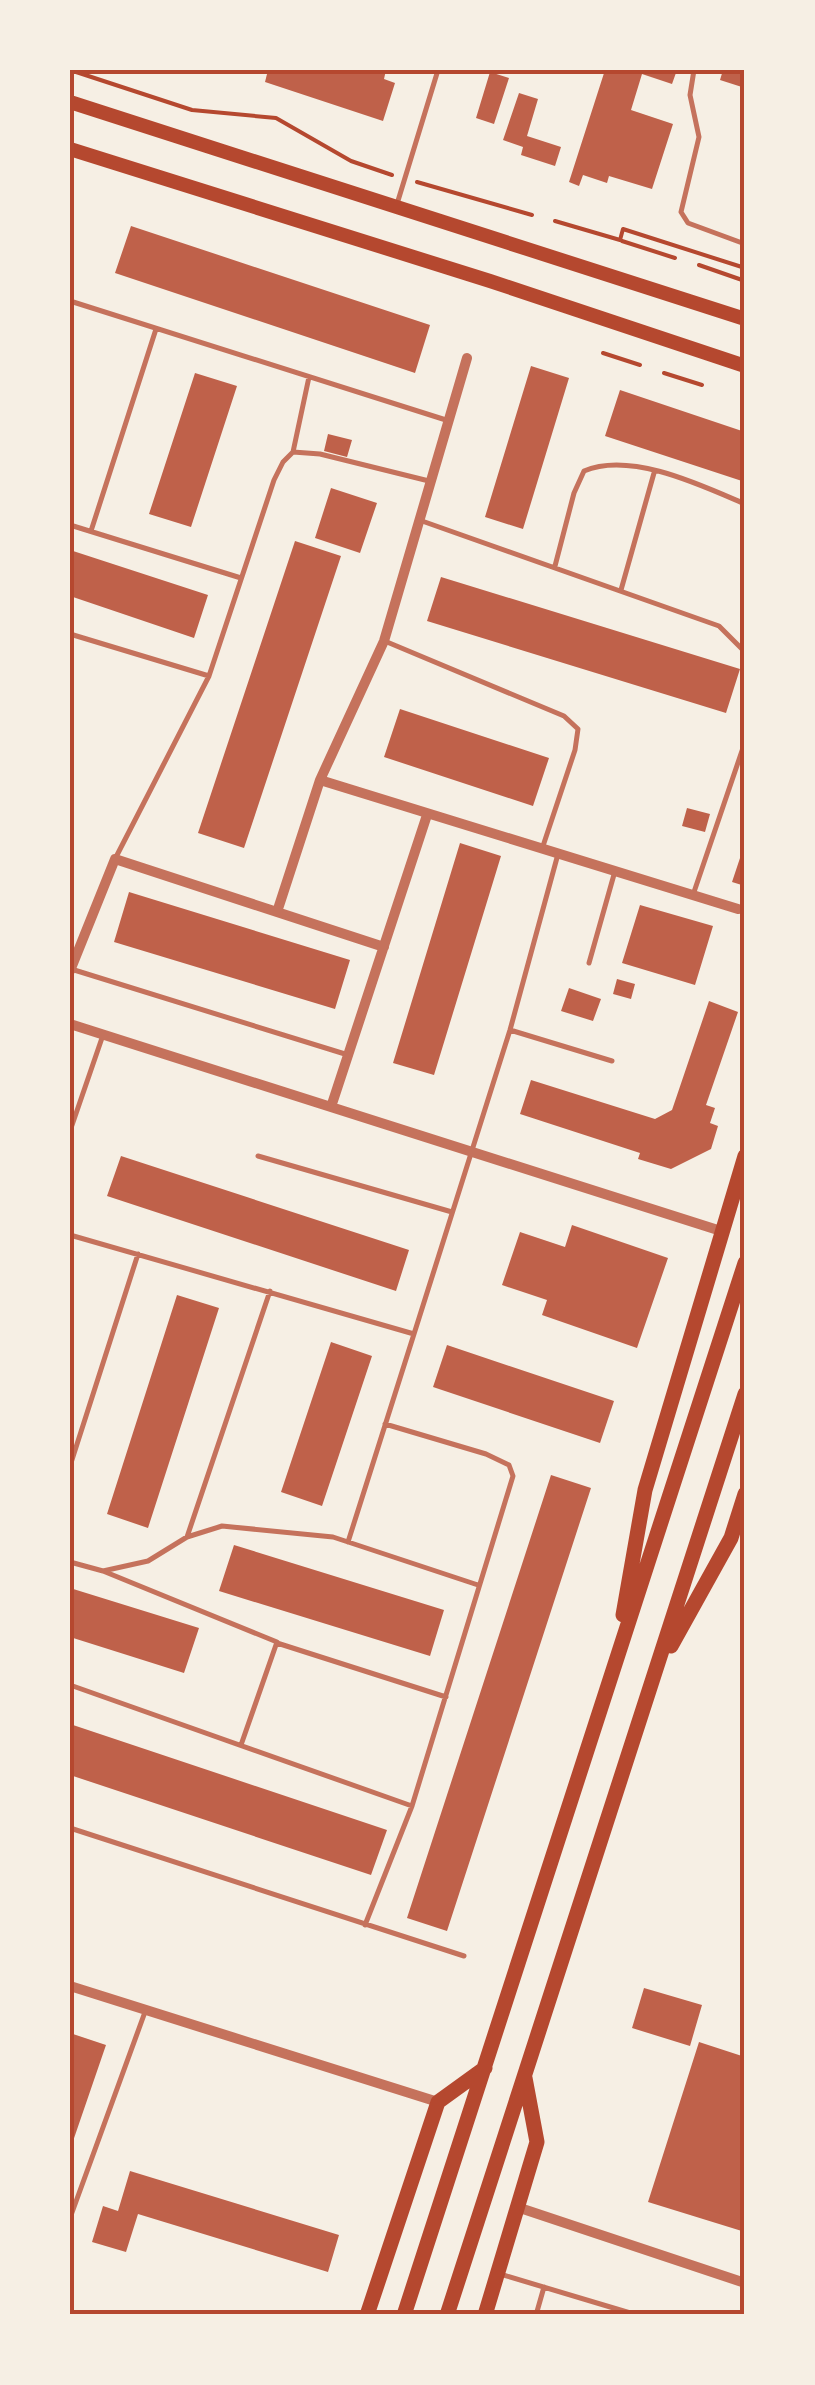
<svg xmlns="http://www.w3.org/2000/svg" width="815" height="2385" font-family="'Nunito Sans',sans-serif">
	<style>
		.building { fill: #bf614a }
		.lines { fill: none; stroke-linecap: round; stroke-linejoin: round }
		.path { stroke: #b5482f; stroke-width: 4 }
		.service { stroke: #c5725c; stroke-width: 5 }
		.minor { stroke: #c5725c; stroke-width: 10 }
		.secondary { stroke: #b5482f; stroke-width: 14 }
		.primary { stroke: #b5482f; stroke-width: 15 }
		.neatline { fill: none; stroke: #b5482f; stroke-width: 4 }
	</style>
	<rect width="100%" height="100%" fill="#f6efe4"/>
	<path class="building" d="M268,70H386L384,79L395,83L383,121L265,82Z
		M605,70H677L672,84L642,74L631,110L673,124L652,189L609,176L607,183L583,175L579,186L569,182Z
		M723,70H745V88L720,80Z
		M490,72L509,78L494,124L476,118Z
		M519,93L538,99L527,136L561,147L555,166L521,155L523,147L503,140Z
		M131,226L430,325L415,373L115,273Z
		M531,366L569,378L523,529L485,517Z
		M195,373L237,386L191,527L149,514Z
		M620,390L745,432V482L605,436Z
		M328,434L352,440L347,457L324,451Z
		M331,488L377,503L360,553L315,538Z
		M295,541L341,556L244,848L198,833Z
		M70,550L208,595L194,638L70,596Z
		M441,577L740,669L726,713L427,621Z
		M400,709L549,758L533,806L384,757Z
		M687,808L710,814L705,832L682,826Z
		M460,843L501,856L434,1075L393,1063Z
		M744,846H745V886L732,882Z
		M129,892L350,960L335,1009L114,942Z
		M640,905L713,926L695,985L622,963Z
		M617,979L635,984L631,999L613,994Z
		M569,988L601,999L593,1021L561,1011Z
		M709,1001L738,1012L706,1105L715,1108L710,1123L718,1126L711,1149L671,1169L638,1159L640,1153L520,1114L531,1080L655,1119L672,1110Z
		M121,1156L409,1250L396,1291L107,1196Z
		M572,1225L668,1258L637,1348L542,1315L547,1300L502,1285L520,1232L565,1247Z
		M177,1295L219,1308L148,1528L107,1514Z
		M331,1342L372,1356L322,1506L281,1492Z
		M447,1345L614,1401L600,1443L433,1387Z
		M551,1475L591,1488L447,1931L407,1918Z
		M234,1545L444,1610L430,1656L219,1591Z
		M70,1588L199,1628L184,1673L70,1637Z
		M70,1724L387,1830L371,1875L70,1775Z
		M644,1988L702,2005L690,2046L632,2028Z
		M70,2033L106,2045L71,2147H70Z
		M699,2042L745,2057V2232L648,2202Z
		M130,2171L339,2235L328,2272L138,2214L126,2252L92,2242L103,2206L118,2211Z"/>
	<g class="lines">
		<path class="path" d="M70,70L192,110L276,118L351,161L392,175
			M417,182L532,215
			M555,221L620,240L623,229L745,268
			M622,241L675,258
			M699,265L745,281
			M603,353L640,365
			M664,373L702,385"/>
		<path class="service" d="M694,70L690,95L699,137L681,212L688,223L745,244
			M397,204L438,70
			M70,301L446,420
			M293,452L309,377
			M422,521L719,626L745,652
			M70,525L241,578
			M91,531L156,329
			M555,566L574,493L584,471C630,451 701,485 745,504
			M621,590L654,473
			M70,634L209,676
			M387,642L564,716L578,729L575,750L543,846
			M115,859L209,676L274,480L283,462L293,452L320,454L429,481
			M694,892L745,742
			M589,963L615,871
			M71,969L345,1054
			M510,1030L612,1061
			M70,1131L103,1035
			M258,1156L452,1212
			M70,1235L414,1334L348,1542
			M414,1334L510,1030L558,854
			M70,1466L138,1254
			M187,1537L270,1291
			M70,1562L103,1571L148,1561L187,1537L222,1526L333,1537L478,1585
			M103,1571L277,1642L241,1745
			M277,1643L446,1697
			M70,1685L412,1806
			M70,1828L464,1956
			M365,1925L412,1806L513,1476L509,1465L486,1454L385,1424
			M70,2218L145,2012
			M500,2274L637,2315
			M536,2315L544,2287"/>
		<path class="minor" d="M320,780L738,909
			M277,912L320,780L384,641L467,358
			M70,971L115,859L384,947
			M70,1024L721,1231
			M331,1107L427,815
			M70,1986L438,2102
			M517,2207L745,2283"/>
		<path class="secondary" d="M70,102L745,319
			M70,149L490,281L745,366"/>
		<path class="primary" d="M623,1615L645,1490L745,1156
			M671,1646L731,1538L745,1494
			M367,2315L438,2102L485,2068
			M404,2315L745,1263
			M447,2315L745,1394
			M485,2315L537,2142L525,2078"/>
	</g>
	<rect width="815" height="2385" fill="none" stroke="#f6efe4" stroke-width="145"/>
	<rect x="72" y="72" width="670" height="2240" class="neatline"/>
</svg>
